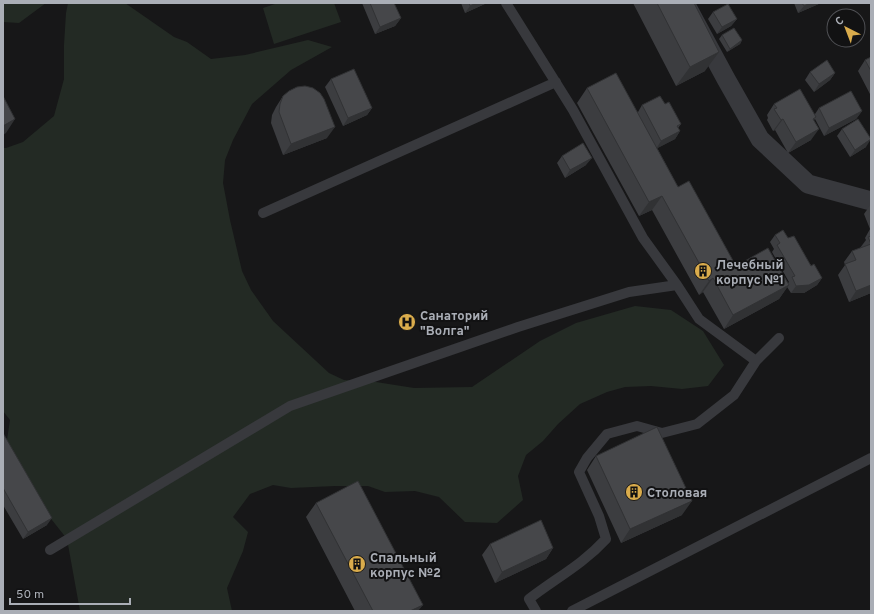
<svg xmlns="http://www.w3.org/2000/svg" width="874" height="614" font-family="Overpass,sans-serif">
	<style>
		.green { fill: #232a24 }
		.lines { fill: none; stroke-linecap: round; stroke-linejoin: round }
		.lane { stroke: #38393d; stroke-width: 10 }
		.street { stroke: #38393d; stroke-width: 19 }
		.wall { fill: #3c3d40 }
		.shaded-wall { fill: #313234 }
		.building { fill: #46474a; stroke: #313234 }
		.labels { text-anchor: middle; stroke-width: 4; stroke-linejoin: round; paint-order: stroke }
		.poi-label { font-size: 13px; font-weight: bold; fill: #aaaeb6; stroke: #121213; text-anchor: start }
	</style>
	<rect width="100%" height="100%" fill="#171718"/>
	<path class="green" d="M3,3H46L19,23L3,22Z
		M68,3H125L174,37L187,42L211,59L245,55L308,40L332,47L291,70L252,104L233,140L225,160L223,183L230,220L242,271L251,290L273,321L329,373L344,380L376,382L414,388L472,387L540,341L576,323L635,306L671,310L703,331L724,365L708,386L682,389L651,386L625,387L607,392L580,404L558,424L543,441L526,455L518,476L523,500L497,523L465,522L439,497L415,491L385,492L368,486H335L291,488L273,485L250,494L233,517L248,532L243,551L227,588L232,611H80L67,539L18,477L5,453L10,420L3,411V148H6L23,142L54,116L64,79V45L66,13Z
		M278,3H334L341,22L274,44L263,8Z"/>
	<g class="lines">
		<path class="lane" d="M506,3L573,110L643,238L677,285L699,319L756,361
			M263,213L556,82
			M50,550L290,406L518,327L629,292L677,285
			M536,611L529,599C556,578 582,565 606,539L599,516L579,472L587,458L607,434L637,426L662,433L697,424L734,395L756,361L779,338
			M572,611L871,458"/>
		<path class="street" d="M685,3L726,79L760,139L808,184L871,201"/>
	</g>
	<path class="wall" d="M362,3H394L401,18L395,26L375,34Z
		M461,3H487L465,13Z
		M633,3H694L705,71L676,86Z
		M794,3H821L798,13Z
		M713,12L737,19L731,26L717,34L708,19Z
		M722,35L742,40L740,44L727,52L719,39Z
		M871,57V96L858,71L865,60Z
		M810,72L835,73L830,80L814,92L805,80Z
		M331,79L372,108L367,115L343,126L325,87Z
		M587,88L638,112L642,105L665,104L681,124L678,128L680,131L675,139L657,148L678,187L736,266L788,283L789,282L772,252L774,249L770,242L775,235L788,238L822,278L817,285L804,293H791L787,287L779,299L724,329L703,292L699,295L652,210L639,216L577,103Z
		M283,96L327,138L283,155L271,123L272,115L276,107Z
		M774,104L815,114L819,108L862,111L856,119L824,136L815,119L814,120L811,140L788,153L775,130L773,131L767,120L768,118L767,115Z
		M842,129L866,147L850,157L837,136Z
		M562,156L586,165L565,178L557,163Z
		M871,204V293L849,302L838,275L845,265L844,262L852,251L860,248L866,240L865,238L870,229L864,214Z
		M3,433L47,525L23,539L3,505Z
		M596,456L682,515L621,543L587,470Z
		M316,503L410,611H355L306,517Z
		M490,544L553,548L546,559L495,583L482,555Z"/>
	<path class="shaded-wall" d="M476,3H487L465,13L470,6Z
		M810,3H821L798,13L804,6Z
		M401,18L395,26L375,34L380,27Z
		M737,19L731,26L717,34L722,27Z
		M742,40L740,44L727,52L730,49Z
		M719,52L705,71L676,86L690,67Z
		M835,73L830,80L814,92L819,84Z
		M372,108L367,115L343,126L348,118Z
		M862,111L856,119L824,136L829,128Z
		M15,119L6,133L3,135V126Z
		M783,119L775,130L773,131L781,120Z
		M335,127L327,138L283,155L291,144Z
		M819,129L811,140L788,153L796,142Z
		M680,131L675,139L656,149L661,141Z
		M871,139L866,147L850,157L855,150Z
		M592,158L586,165L565,178L570,170Z
		M662,196L652,210L639,216L649,202Z
		M713,278L703,292L699,295L709,281Z
		M822,278L817,285L804,293H791L796,286Z
		M789,285L779,299L724,329L733,315Z
		M871,285V293L849,302L856,291Z
		M692,501L682,515L621,543L630,529Z
		M52,518L47,525L23,539L28,532Z
		M553,548L546,559L495,583L502,572Z
		M423,605L418,611H410Z"/>
	<path class="building" d="M370,3H394L401,18L380,27Z
		M469,3H476L470,6Z
		M657,3H694L719,52L690,67Z
		M802,3H810L804,6Z
		M728,4L737,19L722,27L713,12Z
		M734,28L742,40L730,49L722,35Z
		M871,57V71L865,60Z
		M827,60L835,73L819,84L810,72Z
		M354,69L372,108L348,118L331,79Z
		M616,73L678,187L689,181L736,266L768,248L789,285L733,315L713,278L709,281L662,196L649,202L587,88Z
		M305,86L313,88L320,93L324,99L335,127L291,144L279,112L280,104L283,96L289,91L297,87Z
		M800,89L816,117L813,119L819,129L796,142L783,119L781,120L774,109L777,108L774,104Z
		M851,91L862,111L829,128L819,108Z
		M3,96L15,119L3,126Z
		M660,96L665,104L669,102L681,124L677,126L680,131L661,141L642,105Z
		M858,119L871,139L855,150L842,129Z
		M583,143L592,158L570,170L562,156Z
		M783,230L788,238L794,236L811,266L814,264L822,278L809,285L796,286L792,277L795,276L777,245L780,243L775,235Z
		M871,236V285L856,291L845,264L856,260L852,251L871,244L868,237Z
		M657,427L692,501L630,529L596,456Z
		M3,433L52,518L28,532L3,488Z
		M358,481L423,605L410,611H373L316,503Z
		M541,520L553,548L502,572L490,544Z"/>
	<defs>
		<g id="building-disc" transform="scale(0.9)"><circle r="9.5" fill="#daac4c" stroke="#121213"/><path d="M-4-6H4V6H1V3H-1V6H-4ZM-2.5-4.3h1.7v1.8h-1.7ZM.8-4.3h1.7v1.8H.8ZM-2.5-1h1.7V.8h-1.7ZM.8-1h1.7V.8H.8Z" fill="#111"/></g>
		<g id="hospital-disc" transform="scale(0.9)"><circle r="9.5" fill="#daac4c" stroke="#121213"/><path d="M-5-5h3v3.5h4V-5h3V5h-3V1.5h-4V5h-3Z" fill="#111"/></g>
	</defs>
	<g fill-rule="evenodd">
		<use href="#building-disc" x="703" y="271"/>
		<use href="#hospital-disc" x="407" y="322"/>
		<use href="#building-disc" x="634" y="492"/>
		<use href="#building-disc" x="357" y="564"/>
	</g>
	<g class="labels">
		<g class="poi-label">
			<text x="716" y="269">Лечебный<tspan x="716" dy="15">корпус №1</tspan></text>
			<text x="420" y="320">Санаторий<tspan x="420" dy="15">"Волга"</tspan></text>
			<text x="647" y="497">Столовая</text>
			<text x="370" y="562">Спальный<tspan x="370" dy="15">корпус №2</tspan></text>
		</g>
	</g>
	<rect width="874" height="614" fill="none" stroke="#aaaeb6" stroke-width="8"/>
	<g transform="translate(846 28) rotate(318)"><circle r="19" fill="#121213" stroke="#4f5054"/>
	<path d="M0-3L7 15L0 10L-7 15Z" fill="#daac4c"/>
	<text y="-6" font-size="11" font-weight="bold" text-anchor="middle" fill="#aaaeb6">С</text>
	</g>
	<path d="M10 598v6h120v-6" fill="none" stroke="#aaaeb6" stroke-width="2"/>
	<text x="16" y="598" font-size="12" fill="#aaaeb6" stroke="#121213" stroke-width="3" paint-order="stroke">50 m</text>
</svg>
